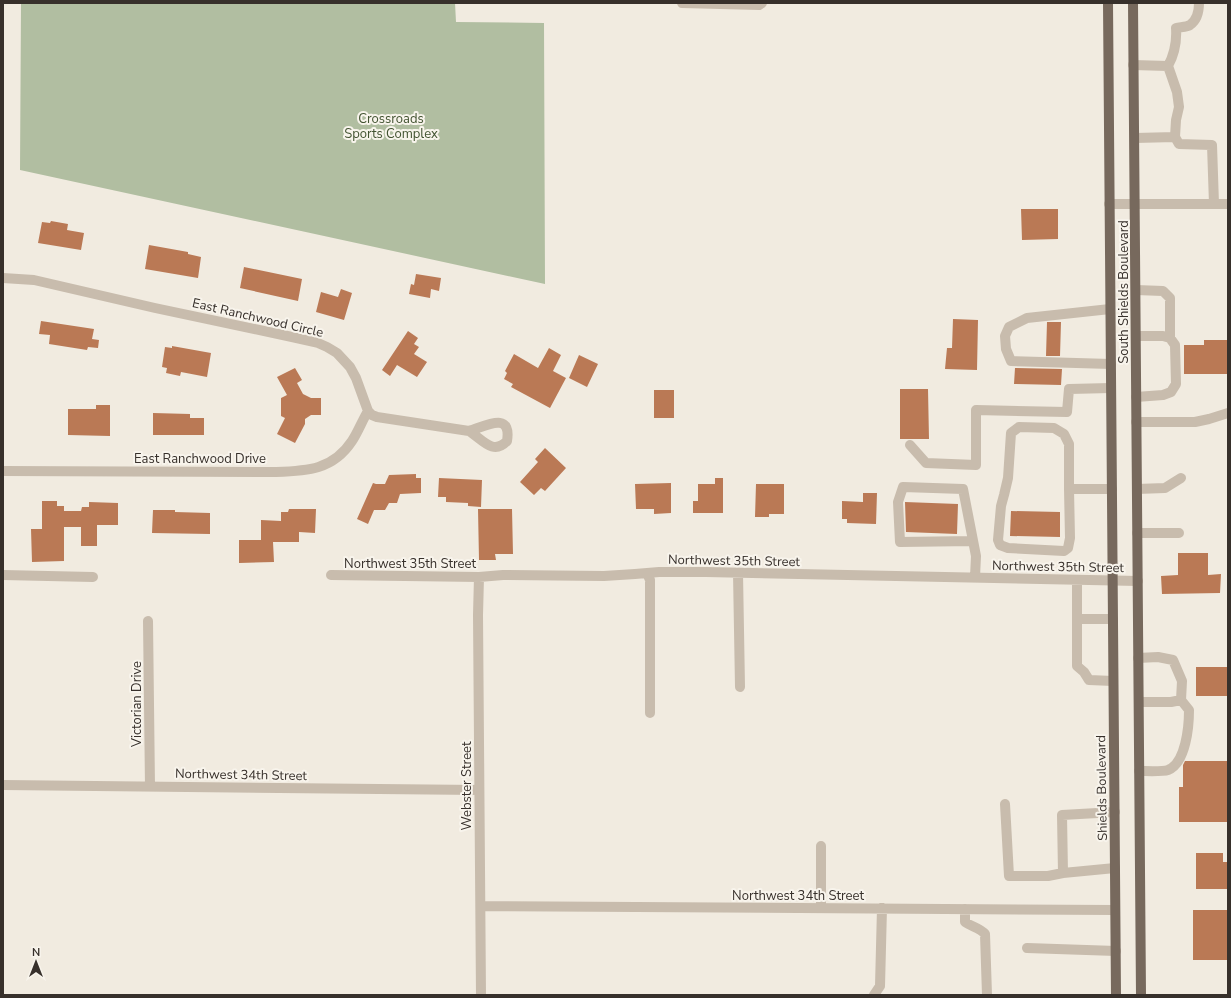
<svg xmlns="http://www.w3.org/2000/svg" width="1231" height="998" font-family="'Nunito Sans',sans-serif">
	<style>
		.green { fill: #b1bea1 }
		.building { fill: #ba7955 }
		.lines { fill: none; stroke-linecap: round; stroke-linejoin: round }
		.minor { stroke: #c8bcad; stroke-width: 10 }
		.major { stroke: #77695d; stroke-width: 10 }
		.labels { text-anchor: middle; stroke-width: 4; stroke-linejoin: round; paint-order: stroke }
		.park-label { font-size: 13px; fill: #425331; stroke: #f8f4ec }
		.street-label { font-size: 13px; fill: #37302b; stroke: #f8f4ec }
	</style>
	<rect width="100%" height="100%" fill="#f1ebe0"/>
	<path class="green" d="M21,3H455L456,22L544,23L545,284L20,170Z"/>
	<path class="building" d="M1021,209H1058V239L1022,240Z
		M51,221L68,224L67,230L84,233L81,250L38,243L42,222L50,223Z
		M149,245L188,252V254L201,257L198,278L145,269Z
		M244,267L302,279L298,301L240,288Z
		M416,274L441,278L439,291L431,289L430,298L409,294L411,284L414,285Z
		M341,289L352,293L344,320L316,312L321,292L338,297Z
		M953,319L978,320L977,370L945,369L947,348H952Z
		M41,321L94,329L92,339L99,340L98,348L88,347L87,350L49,344L50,335L39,334Z
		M1047,322H1061L1060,356H1046Z
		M408,331L418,338L414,344L419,347L414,354L427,362L417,377L397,365L390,376L382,370Z
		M1204,340H1228V374H1184V345H1204Z
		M172,346L211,353L207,377L181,372L180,376L166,373L167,368L162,367L165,347L172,348Z
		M549,348L561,355L553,371L566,378L550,408L511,387L513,384L504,379L507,373L505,371L514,354L538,368Z
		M579,355L598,364L587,387L569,378Z
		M295,368L302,380L297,383L303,394L311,398H321V415H311L305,419V424L295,443L277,434L285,418L281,416V398L287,395L277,377Z
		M1015,368L1062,369L1061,385L1014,384Z
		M900,389H928L929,439H900Z
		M654,390H674V418H654Z
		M96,405H110V436L68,435V409H96Z
		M153,413L190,414V418H204V435H153Z
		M545,448L566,468L545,491L541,488L534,495L520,482L538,462L535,459Z
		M416,474V478H421V493L400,494L397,503H389L385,510H374L368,524L357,519L373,483L376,484H385L389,475Z
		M439,478L482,480L481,507L468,506V503L446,502V497H438Z
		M715,478H723V513H693V501H698V484H715Z
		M671,483V513L654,514V509H636L635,484Z
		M756,484H784V514H769V517H755Z
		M863,493H877L876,524L847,523V519H842V501L863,502Z
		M42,501H57V506H64V511H81L82,507H89V502L118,503V525H97V546H81V527H64V561L32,562L31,529H42Z
		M905,502L958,504L957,534L906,532Z
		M289,509H316L315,533L299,532V542H273L274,562L239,563V540H261V520L281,521V512H288Z
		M478,509H512L513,554H495L496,560H479Z
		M153,510H175V512L210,513V534L152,533Z
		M1011,511L1060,512V537L1010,536Z
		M1178,553H1208V575L1221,574L1220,593L1162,594L1161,576L1178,575Z
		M1196,667H1228V696H1196Z
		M1185,761H1228V822H1179V787H1183V765Z
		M1196,853H1223V862H1228V889H1196Z
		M1193,910H1227V960H1193Z"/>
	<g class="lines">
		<path class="minor" d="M682,3L759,5L762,3
			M1133,65L1168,66L1177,92L1179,107L1176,120L1175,137
			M1168,66C1175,53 1177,42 1176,28C1180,27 1187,27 1190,25C1197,20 1199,11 1199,3
			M1135,138L1175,137L1179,144L1212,145L1214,204
			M1109,204H1228
			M3,278L34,280L155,308L292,337L318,343L327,347L337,353L350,367L356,378L368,411L372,415L377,417L469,431C484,427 512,410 507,441C493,456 482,439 469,431
			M1136,290L1163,291L1170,298V338
			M1110,309L1027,318L1009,327L1005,336L1006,349L1011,361L1111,364
			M1136,336H1163L1170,338L1175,345L1176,384L1171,392L1163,395L1136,397
			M1136,422H1195L1209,419L1228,413
			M910,445L926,463L976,465V410L1067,412L1069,389L1111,388
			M3,471L276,472C307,471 333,470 352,441C358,432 362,421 368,411
			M1069,489L1070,538L1068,548L1064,551L1008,548L1000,545L998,540L1001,506L1004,495L1008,478L1011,433L1019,427L1054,428L1064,434L1069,444V489H1112
			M1137,489L1165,488L1181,478
			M1137,533H1179
			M973,541L900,542L898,502L903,487L963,489L976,556L975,577
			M647,573L650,580V713
			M738,573L740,687
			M3,575L93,577
			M331,575L479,577L503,575L604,576L635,574L659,572H706L1138,581
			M479,577L478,615L481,995
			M1077,580V666L1084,672L1089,680L1113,681
			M1077,619H1113
			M148,621L150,787
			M1138,658L1158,657L1173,660L1182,681L1181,700L1171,702H1139
			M1139,771C1146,771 1162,772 1168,770C1186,763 1189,726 1189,710L1181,700
			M3,785L479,790
			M1005,804L1009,876H1048L1063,873
			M1115,812L1062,815L1063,873L1115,868
			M821,846V908
			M481,906L1115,910
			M965,909V922C972,927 980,928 985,934L987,995
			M1027,948L1116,951
			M874,995L880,986L882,908"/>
		<path class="major" d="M1108,3L1116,995
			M1133,3L1141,995"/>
	</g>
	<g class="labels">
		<g class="park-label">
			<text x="391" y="123">Crossroads<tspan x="391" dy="15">Sports Complex</tspan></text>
		</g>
		<g class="street-label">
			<text transform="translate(1123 292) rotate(-90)" y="5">South Shields Boulevard</text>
			<text transform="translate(258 317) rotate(13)" y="5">East Ranchwood Circle</text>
			<text x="200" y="463">East Ranchwood Drive</text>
			<text transform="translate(734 560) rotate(1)" y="5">Northwest 35th Street</text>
			<text x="410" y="568">Northwest 35th Street</text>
			<text transform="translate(1058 566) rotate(1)" y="5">Northwest 35th Street</text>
			<text transform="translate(136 704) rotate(-90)" y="5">Victorian Drive</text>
			<text transform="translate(241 774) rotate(1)" y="5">Northwest 34th Street</text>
			<text transform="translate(466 786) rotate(-90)" y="5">Webster Street</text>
			<text transform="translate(1101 788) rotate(-91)" y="5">Shields Boulevard</text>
			<text x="798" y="900">Northwest 34th Street</text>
		</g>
	</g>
	<rect width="1231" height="998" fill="none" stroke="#37302b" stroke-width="8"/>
	<g transform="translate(36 962)" stroke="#f8f4ec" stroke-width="3" paint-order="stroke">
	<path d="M0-3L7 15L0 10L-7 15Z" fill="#37302b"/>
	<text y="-6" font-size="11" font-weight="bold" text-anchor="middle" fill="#37302b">N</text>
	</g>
</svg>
